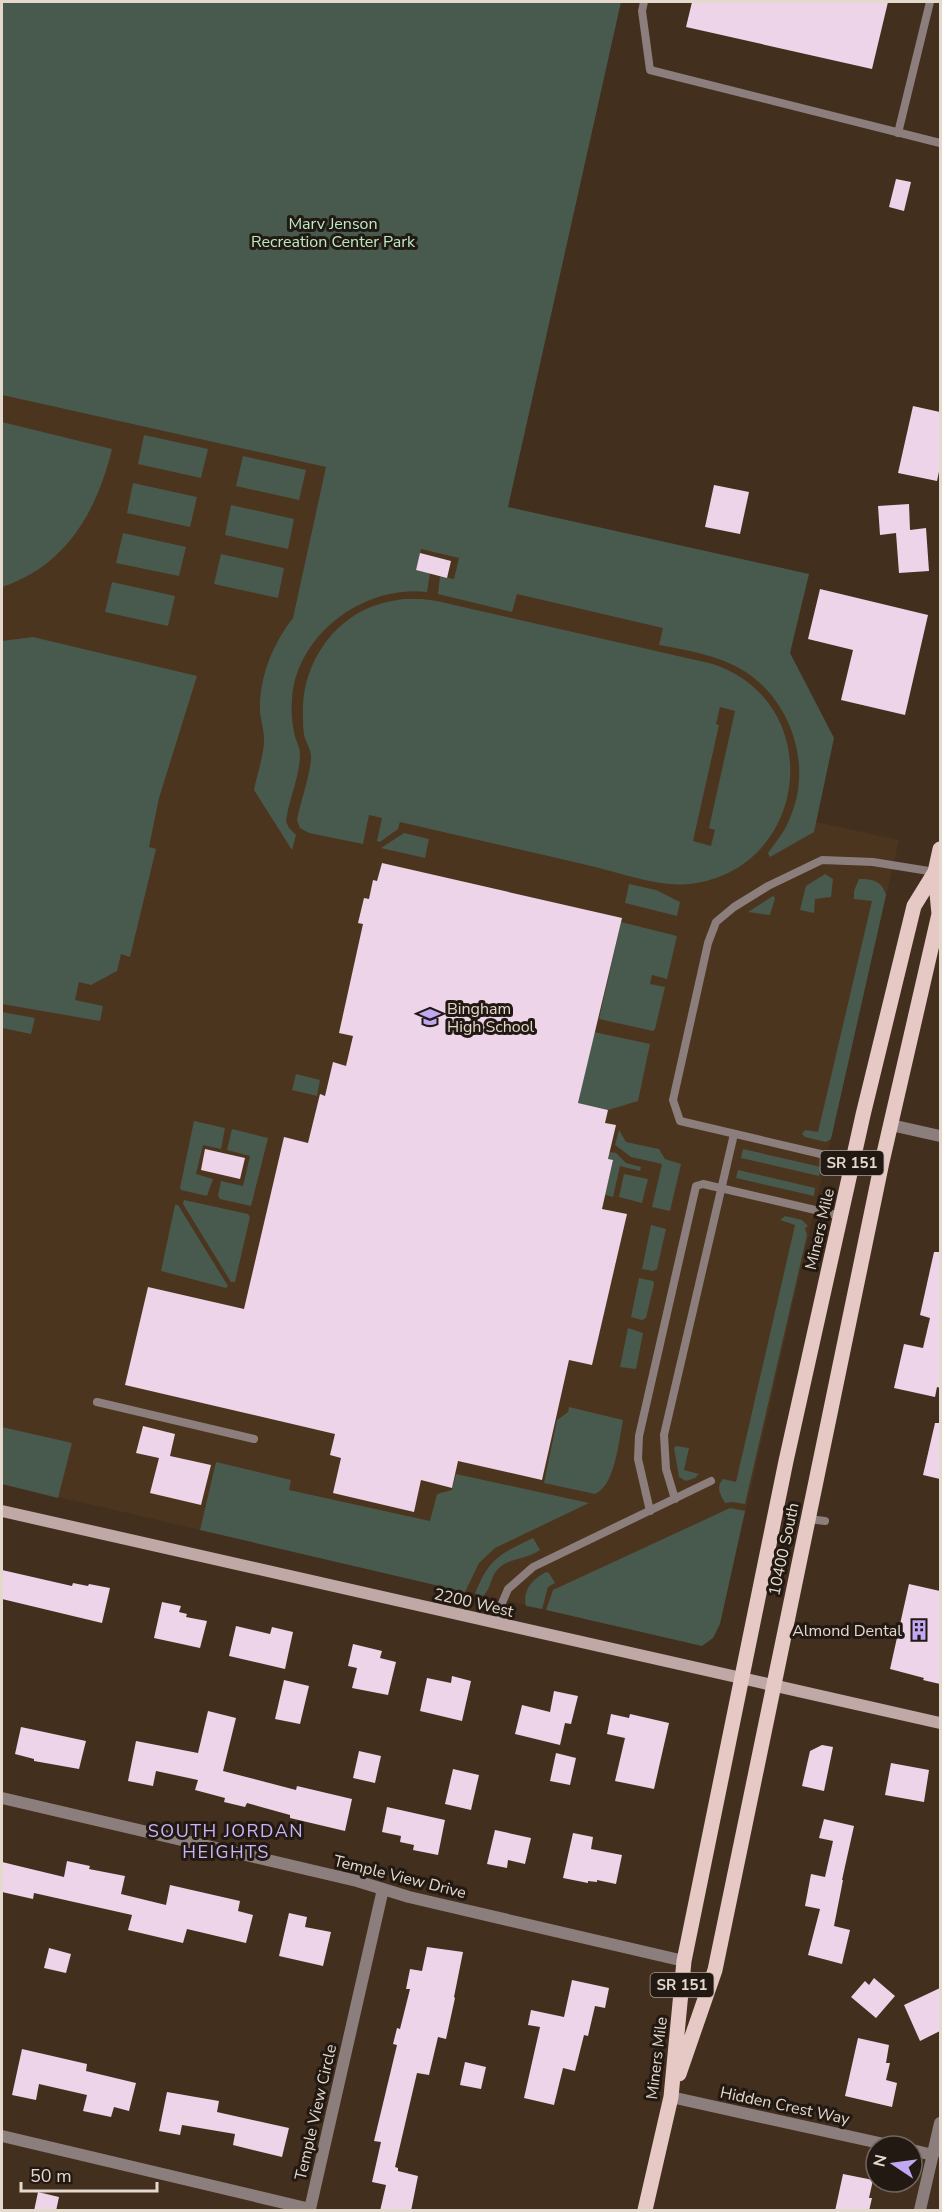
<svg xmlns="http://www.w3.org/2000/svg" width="942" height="2212" font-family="'Nunito Sans',sans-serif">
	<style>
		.built { fill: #4c351e }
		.green { fill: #48594d; fill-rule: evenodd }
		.building { fill: #edd4e9 }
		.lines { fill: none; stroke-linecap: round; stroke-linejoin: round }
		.lane { stroke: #8c7e7c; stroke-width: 8 }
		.street { stroke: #8c7e7c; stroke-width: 12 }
		.secondary { stroke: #bfa8a5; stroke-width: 12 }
		.primary { stroke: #e6c9c4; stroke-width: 15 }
		.labels { text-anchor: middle; stroke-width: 6; stroke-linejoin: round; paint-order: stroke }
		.shield { fill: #221912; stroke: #aa9f96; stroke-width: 1.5 }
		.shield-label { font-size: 15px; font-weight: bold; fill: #e5d9ce }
		.park-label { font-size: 16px; fill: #b9ebc7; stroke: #221912 }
		.poi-label { font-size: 16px; fill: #e5d9ce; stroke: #221912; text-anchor: start }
		.street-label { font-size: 16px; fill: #e5d9ce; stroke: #221912 }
		.neighbourhood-label { font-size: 18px; letter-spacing: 1.5px; fill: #cab3f9; stroke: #221912 }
	</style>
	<rect width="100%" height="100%" fill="#422f1e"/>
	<path class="built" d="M2,395L809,574L790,653L834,738L816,822L899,840L720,1624L713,1638L702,1646L2,1484Z"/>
	<path class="green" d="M2,2H621L508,507L809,574L790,653L834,738L814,832L770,857L768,853C776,842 785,831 790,818C812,768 793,706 750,675C724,656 690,651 659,645L663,628L517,594L512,612L438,594L440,576L454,579L459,558L421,549L416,570L430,573L427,592C363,585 296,635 292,700C291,711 292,722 294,732C295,739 300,747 300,754C300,776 289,799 286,821L289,828L296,835L292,850L254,790C257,774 264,755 264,740C264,730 261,721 260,712C259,678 272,645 293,618L326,467L2,395Z
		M2,422L112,449C97,511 66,566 2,587Z
		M144,435L208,449L201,478L138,464Z
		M243,456L306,470L299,500L236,486Z
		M133,483L197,497L190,527L127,513Z
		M231,505L294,519L288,549L225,535Z
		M123,533L186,547L179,576L116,563Z
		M221,554L284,568L278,598L214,584Z
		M112,582L175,596L168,626L105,612Z
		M404,599H422L437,601L713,664C829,703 809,871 689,884C659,887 620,873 591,866C527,851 464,837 400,822L398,829L380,842L377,841L382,818L369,815L363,844L309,833L300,828L297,820C300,803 311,773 311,757C311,750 306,742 304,735C303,729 303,722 303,716C301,673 324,630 364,610C376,604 390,601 404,599ZM720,707L735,711L709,828L715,830L711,846L693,841L719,725L716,724Z
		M33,637L197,676L159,798L149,847L156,849L130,957L121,954L117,971L91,985L79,982L75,1000L103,1006L100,1021L2,1004V641Z
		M404,833L429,839L425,858L381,848Z
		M825,874L833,879L831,897L815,899L814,913L800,910L806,886Z
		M859,879C873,879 882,881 886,895L831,1139L826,1142L805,1137L802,1134L805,1130L818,1132L872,901L854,899V891Z
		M629,884L656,890L680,902L677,916L625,903Z
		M773,896L775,898L770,915L748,912Z
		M621,922L677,936L667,979L652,975L650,984L665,987L655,1029L653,1031L599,1019Z
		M2,1012L35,1018L31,1034L2,1028Z
		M594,1032L650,1044L638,1101L608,1110L578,1103Z
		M296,1074L320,1080L317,1096L292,1090Z
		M194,1121L225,1128L221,1149L203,1145L196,1174L213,1179L207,1196L181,1190L180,1188Z
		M232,1129L268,1138L251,1206L220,1199L218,1196L221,1181L243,1186L250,1156L227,1150Z
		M619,1130L626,1142L659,1149L665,1159L681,1164L670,1211L652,1207L662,1164L631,1157L615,1145Z
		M743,1149L821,1167L819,1176L741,1158Z
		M610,1152L616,1153L626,1163L641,1167L640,1171L620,1166L613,1197L605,1195L613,1161L608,1159Z
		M738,1170L815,1188L814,1196L736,1178Z
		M624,1174L648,1179L642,1203L619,1197Z
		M184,1200L248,1214L250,1217L235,1282H231L183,1204Z
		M175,1205H178L228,1286L226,1288L161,1271Z
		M785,1216L802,1220L808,1226L805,1228L807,1235L745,1504L732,1502L725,1503C721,1495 715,1488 723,1479L736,1482L795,1225L780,1220Z
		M651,1225L666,1229L657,1269L653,1271L642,1269Z
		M639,1278L653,1281L654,1284L646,1318L642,1320L631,1317Z
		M628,1328L643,1333L636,1369L620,1367Z
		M569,1407L623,1420C619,1440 615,1486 595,1494L544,1483L557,1420L568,1412Z
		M2,1427L72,1443L58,1498L2,1484Z
		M676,1446L689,1448L684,1470L699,1474L695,1478L686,1481L679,1477L674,1448Z
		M216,1462L291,1480L289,1490L430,1521L437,1494L452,1490L456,1474L589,1503L495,1548L479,1563L465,1592L200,1530Z
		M730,1508L745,1511L720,1624L713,1638L702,1646L546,1610L553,1590Z
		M533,1538L540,1550C528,1559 511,1558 500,1567C490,1575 492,1588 483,1596L475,1594C489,1558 500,1554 533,1538Z
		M546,1572L549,1573L555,1583L548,1587L542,1609L526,1606C522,1590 533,1579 546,1572Z"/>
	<path class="building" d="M692,2H888L872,69L686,27Z
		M896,179L911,182L904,211L889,207Z
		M913,406L940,412V467L937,481L898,473Z
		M714,485L749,492L740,534L705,527Z
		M909,504L910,530L926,528L929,571L899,573L896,533L880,535L878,506Z
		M420,553L451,561L447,578L416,570Z
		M820,589L928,615L905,715L841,700L853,650L808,639Z
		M382,863L622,918L578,1103L608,1110L605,1123L616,1125L608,1159L613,1160L602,1209L627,1214L592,1365L569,1360L542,1480L458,1461L452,1488L421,1480L414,1512L333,1493L341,1458L330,1455L335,1434L125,1385L148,1287L244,1309L284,1137L308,1143L320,1094L325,1096L333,1062L346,1066L353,1036L339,1033L363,924L358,923L364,898L369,899L373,880L377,881Z
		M205,1149L245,1158L240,1179L201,1170Z
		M934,1252H940V1388L937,1387L935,1397L894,1388L904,1344L923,1348L930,1318L920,1315Z
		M935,1423H940V1479L923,1475Z
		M143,1426L175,1434L170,1456L211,1465L201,1505L150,1493L159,1458L136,1453Z
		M2,1570L72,1586L73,1583L88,1586L89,1584L110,1588L102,1623L2,1599Z
		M909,1584L940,1591V1684L923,1680L924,1678L890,1669Z
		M162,1602L181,1606L179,1612L187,1614L186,1617L207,1621L200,1648L154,1638Z
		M236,1626L270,1634L272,1627L293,1632L285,1669L229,1656Z
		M353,1644L382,1651L380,1658L396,1662L388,1695L352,1688L357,1668L348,1666Z
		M452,1676L471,1681L462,1721L420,1711L427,1678L451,1683Z
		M284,1680L309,1686L300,1724L275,1719Z
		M554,1691L578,1696L571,1724L565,1723L560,1745L515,1734L522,1705L550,1712Z
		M208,1711L236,1718L223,1771L296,1790L297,1786L352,1799L345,1831L290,1818V1815L247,1803L245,1807L224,1802L225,1798L195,1790L198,1780L156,1771L153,1786L128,1781L136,1741L198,1753Z
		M611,1714L629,1718L630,1714L669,1723L654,1789L615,1781L625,1738L607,1734Z
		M21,1727L86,1741L79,1769L34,1761V1759L15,1754Z
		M822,1745L833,1747L824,1791L802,1786L810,1751Z
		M359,1751L381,1756L375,1783L353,1778Z
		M556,1753L576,1758L570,1785L550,1781Z
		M891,1763L929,1770L924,1802L885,1795Z
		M453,1769L479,1775L471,1810L445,1804Z
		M387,1807L445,1820L438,1855L413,1850L414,1845L400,1842L401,1836L382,1832Z
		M824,1819L854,1826L842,1880H843L834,1926L850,1930L842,1964L808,1955L820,1909L805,1906L811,1874L825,1877L833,1841L819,1838Z
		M495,1830L531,1838L525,1864L508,1860L507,1868L487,1864Z
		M573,1833L593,1837L591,1849L622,1855L616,1884L597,1880V1882L588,1881V1883L563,1878Z
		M67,1861L90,1866L89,1869L125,1876L121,1894L166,1905L170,1885L240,1901L238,1911L253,1915L246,1943L187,1929L183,1943L128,1930L132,1915L34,1893L33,1899L2,1892V1862L64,1877Z
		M289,1913L307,1917L305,1927L331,1932L323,1966L279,1956Z
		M427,1947L463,1952L454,1997L455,1998L446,2039L438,2037L429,2075L417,2073L395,2167L398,2168V2171L418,2176L411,2211H380L386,2185L372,2182L381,2142L374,2141L397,2045L393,2044L397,2028L400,2029L410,1989H406L410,1969L422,1971Z
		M49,1948L71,1954L66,1973L44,1968Z
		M874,1978L895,1996L876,2018L851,1997L865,1981L869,1985Z
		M572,1980L609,1988L605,2008L595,2006L588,2036L584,2035L575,2071L563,2068L554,2105L524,2098L540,2027L528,2025L531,2010L564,2017Z
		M940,1988V2031L920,2041L904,2005Z
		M858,2038L889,2045L886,2063H890L886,2080L897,2083L892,2107L845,2096Z
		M22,2049L87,2064L86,2071L136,2083L129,2111L114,2107L111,2117L83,2111L87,2095L39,2084L36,2100L12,2095Z
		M465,2062L486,2067L481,2089L460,2085Z
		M167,2092L219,2101L217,2112L289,2128L282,2157L233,2145L235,2134L182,2125L180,2135L159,2131Z
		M843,2174L873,2180L869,2198H872L869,2211H835Z
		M38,2192L59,2197L56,2211H34Z"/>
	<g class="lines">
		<path class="lane" d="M644,2L642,11L650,70L940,143
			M898,133L930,2
			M853,1159L829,1156L680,1121L673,1100L708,943L716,922L734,907L768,886L822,860L873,862L935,872
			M97,1402L254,1439
			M675,1499L666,1469L664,1435L734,1134
			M650,1511L638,1459L639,1436L696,1186L703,1184L841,1216
			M808,1519L825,1521
			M497,1624L502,1603L508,1589L533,1567L711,1481"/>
		<path class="street" d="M891,1125L940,1136
			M2,1798L357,1881L409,1897L684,1961
			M671,2097L893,2146
			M2,2136L310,2209L383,1889
			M912,2150L933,2155
			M920,2210L940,2123"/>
		<path class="secondary" d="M2,1511L940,1723"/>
		<path class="primary" d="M679,2074L715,1970L882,1162L939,914L935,872L940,849
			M645,2210L671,2097L684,1961L786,1461L863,1115L914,906L935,872"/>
	</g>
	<defs>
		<g id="school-bare" transform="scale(1.62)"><path d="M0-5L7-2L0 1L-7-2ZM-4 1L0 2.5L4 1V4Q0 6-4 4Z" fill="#c1a8f3" stroke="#221912" stroke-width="2.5" paint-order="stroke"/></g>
		<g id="building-bare" transform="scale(1.62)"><path d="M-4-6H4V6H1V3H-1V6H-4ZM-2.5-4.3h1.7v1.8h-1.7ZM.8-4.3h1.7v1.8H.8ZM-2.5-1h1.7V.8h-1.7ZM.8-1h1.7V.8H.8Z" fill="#c1a8f3" stroke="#221912" stroke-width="2.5" paint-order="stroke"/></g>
	</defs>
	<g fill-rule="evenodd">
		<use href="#school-bare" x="430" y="1017"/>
		<use href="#building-bare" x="919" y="1630"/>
	</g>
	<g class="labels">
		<g class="shield">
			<rect x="820.5" y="1151" width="63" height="24" rx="4.5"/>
			<rect x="650.5" y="1973" width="63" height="24" rx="4.5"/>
		</g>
		<g class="shield-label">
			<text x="852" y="1168">SR 151</text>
			<text x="682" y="1990">SR 151</text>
		</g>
		<g class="park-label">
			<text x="333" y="229">Marv Jenson<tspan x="333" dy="18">Recreation Center Park</tspan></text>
		</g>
		<g class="poi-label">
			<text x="447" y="1014">Bingham<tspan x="447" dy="18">High School</tspan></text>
			<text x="902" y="1636" text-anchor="end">Almond Dental</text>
		</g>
		<g class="street-label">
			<text transform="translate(819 1229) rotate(-77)" y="6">Miners Mile</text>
			<text transform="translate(783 1549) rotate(-78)" y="6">10400 South</text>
			<text transform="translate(474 1602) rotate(13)" y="6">2200 West</text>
			<text transform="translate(400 1876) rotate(14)" y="6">Temple View Drive</text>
			<text transform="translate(656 2058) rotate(-83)" y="6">Miners Mile</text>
			<text transform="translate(785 2105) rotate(12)" y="6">Hidden Crest Way</text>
			<text transform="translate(315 2112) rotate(-77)" y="6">Temple View Circle</text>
		</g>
		<g class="neighbourhood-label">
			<text x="226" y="1837">SOUTH JORDAN<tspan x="226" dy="21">HEIGHTS</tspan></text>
		</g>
	</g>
	<rect width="942" height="2212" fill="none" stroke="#e5d9ce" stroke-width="6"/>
	<g transform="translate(894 2164) rotate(283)"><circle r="28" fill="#221912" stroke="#70665d" stroke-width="1.5"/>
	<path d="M0-4.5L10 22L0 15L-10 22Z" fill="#c1a8f3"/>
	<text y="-9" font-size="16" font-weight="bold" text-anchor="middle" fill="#e5d9ce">N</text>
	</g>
	<path d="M21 2182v9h136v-9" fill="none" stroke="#e5d9ce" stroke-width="3"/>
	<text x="30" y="2182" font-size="18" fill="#e5d9ce" stroke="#221912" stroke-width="4.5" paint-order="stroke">50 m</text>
</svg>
